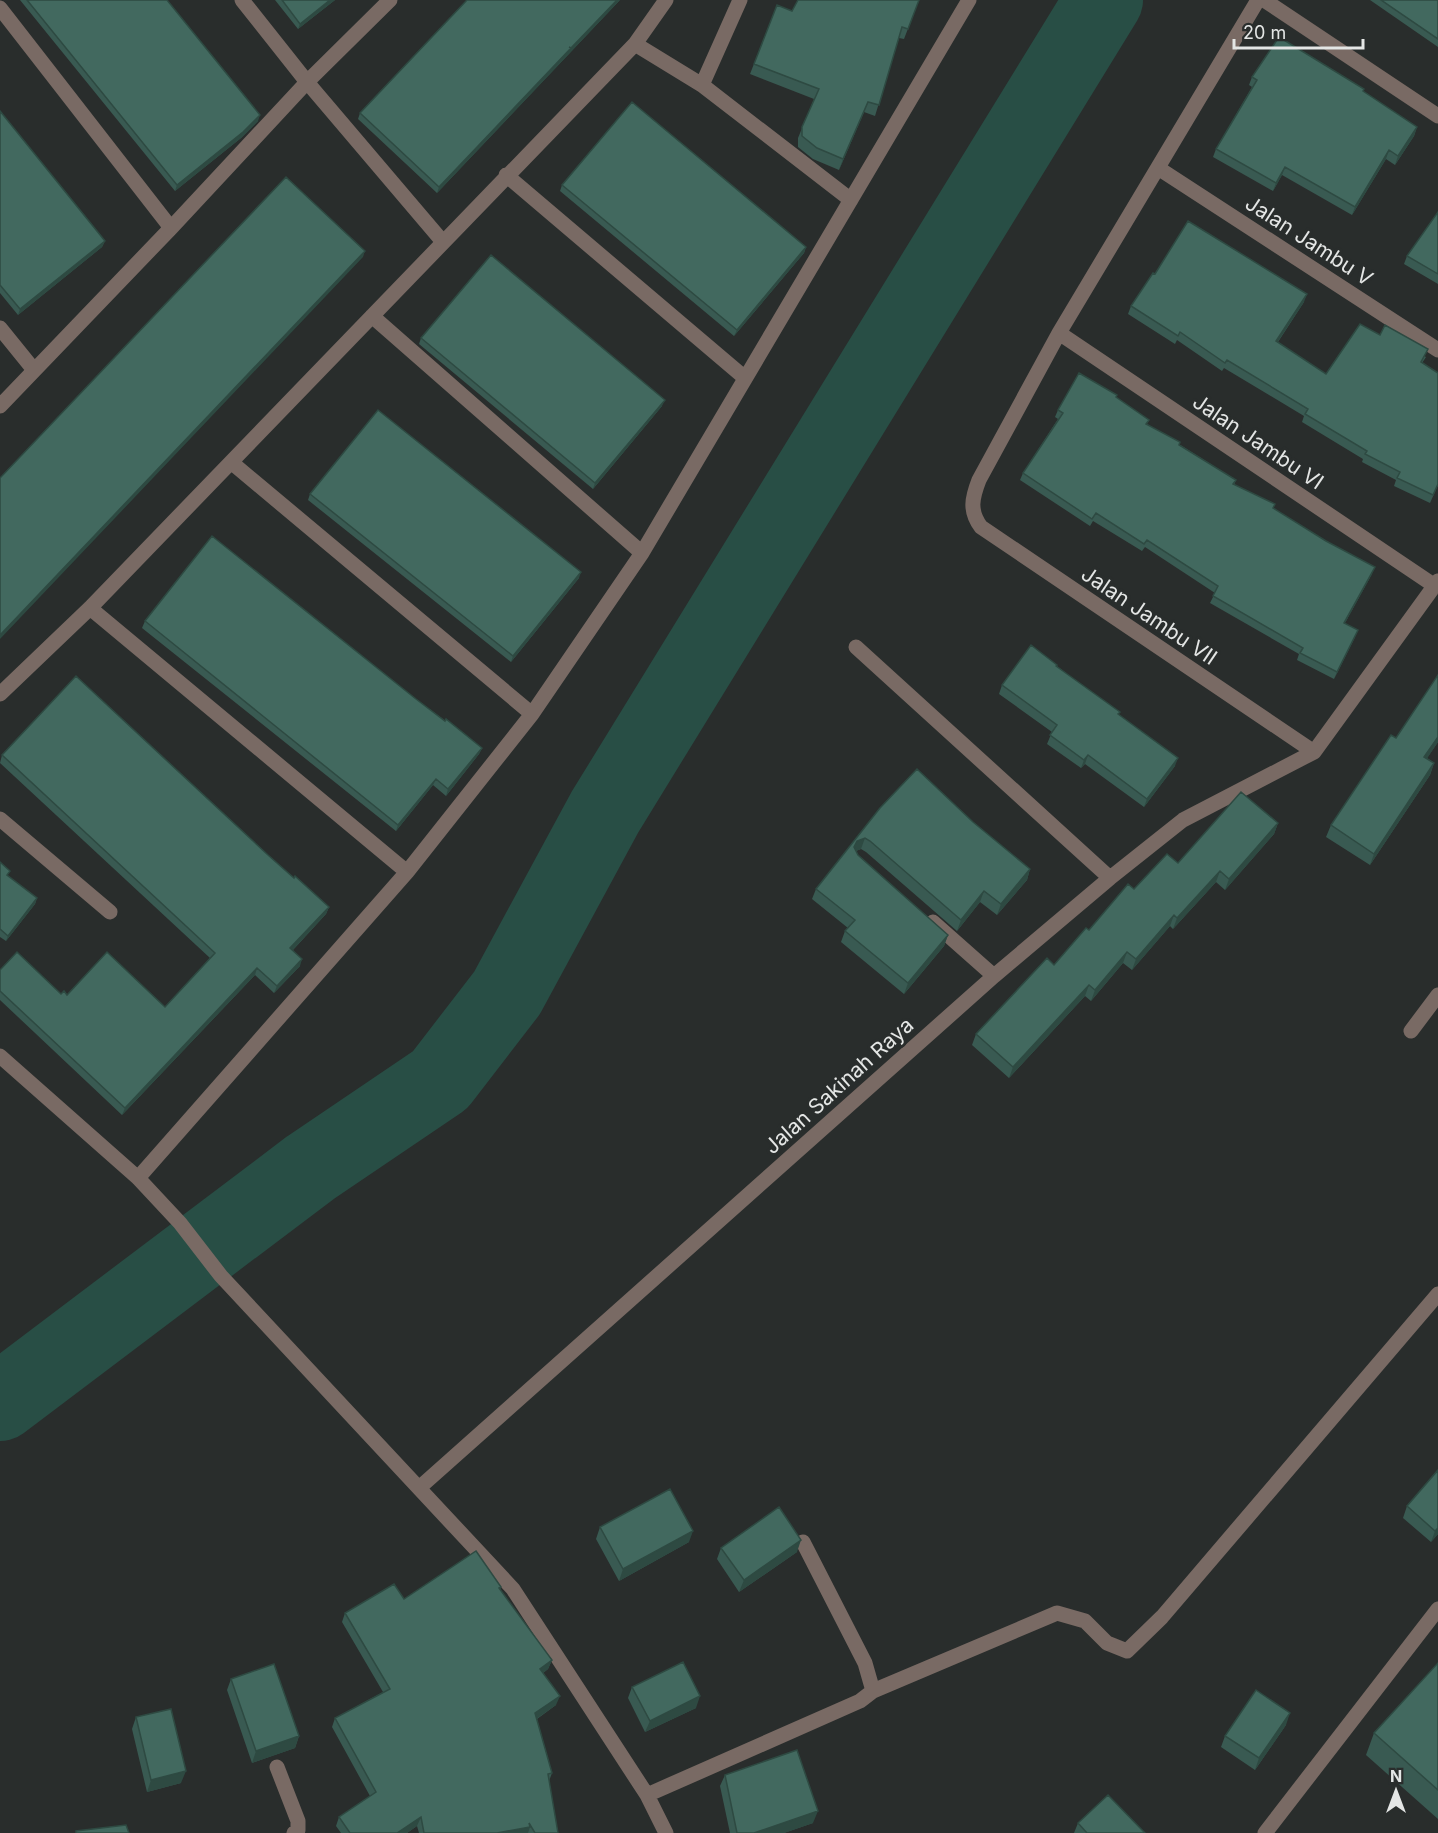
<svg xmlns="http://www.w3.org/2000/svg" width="1438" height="1833" font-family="Inter,sans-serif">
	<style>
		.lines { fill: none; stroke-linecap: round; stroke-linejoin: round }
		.river { stroke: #284e45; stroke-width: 78 }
		.minor { stroke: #796a64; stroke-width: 15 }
		.wall { fill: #395a52 }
		.shaded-wall { fill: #2e4a42 }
		.building { fill: #42695f; stroke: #2e4a42; stroke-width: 1.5 }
		.labels { text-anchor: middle; stroke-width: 6; stroke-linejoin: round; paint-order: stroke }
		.street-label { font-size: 21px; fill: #e4e6e5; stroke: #292d2c }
	</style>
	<rect width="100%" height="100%" fill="#292d2c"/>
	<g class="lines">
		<path class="river" d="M0,1402L310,1168L440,1080L507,993L605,812L1104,0"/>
		<path class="minor" d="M242,0L307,82L443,242
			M1258,0L1059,333L979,480C972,498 969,511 981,527L1314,752
			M1264,0L1438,116
			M0,8L171,228
			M635,44L702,85L851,200
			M702,85L740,0
			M1158,168L1438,350
			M506,175L745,378
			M372,316L642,553
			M0,328L34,370
			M1059,333L1435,586
			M0,406L171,228L307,82L390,0
			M231,462L532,714
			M90,608L407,872
			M856,647L1110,878
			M0,694L90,608L635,44L666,0
			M0,819L110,912
			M933,922L994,976
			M1411,1031L1438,995
			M0,1056L138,1178L180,1223L221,1276L513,1589L647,1795L666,1833
			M138,1178L407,872L532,714L642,553L969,0
			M419,1488L994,976L1110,878L1183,820L1314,752L1438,581
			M873,1691L1057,1613L1085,1621L1107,1643L1127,1651L1162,1617L1438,1294
			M277,1767L298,1821V1830L294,1833
			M647,1795L860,1701L873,1691L865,1663L803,1542
			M1265,1833L1438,1609"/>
	</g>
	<path class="wall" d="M20,0H167L258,121L241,138L175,191Z
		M275,0H335L298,29Z
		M620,0L437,193L358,119L360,113Z
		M919,0L904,39L899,38L875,116L864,112L839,170L813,159L798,147V138L814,99L750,74L777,5L792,11Z
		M1370,0H1438V47Z
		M1252,77L1364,92L1417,127L1414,136L1395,165L1386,159L1352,215L1282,175L1273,191L1213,157L1216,149L1252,87L1249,85Z
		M0,111L105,241L102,247L18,315L0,293Z
		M562,185L806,247L804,253L734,336L560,191Z
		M1438,212V284L1404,264L1407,256Z
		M1155,274L1304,302L1278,342L1326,374L1380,335L1426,357L1422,363L1438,373V485L1430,503L1394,486L1396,480L1362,462L1363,459L1302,422L1304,416L1224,368L1222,371L1177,340L1175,344L1128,314L1131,306Z
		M421,338L662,406L593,489L419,344Z
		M1116,397L1149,420L1147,424L1236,480L1234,485L1273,508L1372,574L1345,623L1355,637L1334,679L1297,660L1299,654L1210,603L1215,593L1145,547L1142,551L1093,521L1090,526L1020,480L1023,473L1058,419L1055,417L1058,410Z
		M310,494L579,578L511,662L308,500Z
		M145,621L416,699L482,748L479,754L446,796L433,785L396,831L142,628Z
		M1057,666L1119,715L1175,766L1144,807L1085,764L1081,768L1047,744L1052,732L999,694L1002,685Z
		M1438,675V742L1427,758L1434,763L1430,775L1370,865L1326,837L1331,825L1396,738Z
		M2,755L294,878L329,907L326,914L293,950L300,966L274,993L255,975L122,1115L0,1000V970L61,994L165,1007L210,958L0,763Z
		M880,808L973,822L1030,869L1027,880L997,915L980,902L957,931L866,852L861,849L856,851L858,855L948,935L944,946L904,994L841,942L845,931L848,928L812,899L816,889Z
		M1278,823L1274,834L1225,890L1216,882L1173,929L1170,926L1132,970L1123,963L1091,1001L1085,996L1009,1078L972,1045L976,1034L1054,965L1089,930L1134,889L1178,863Z
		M0,862L8,876L37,898L35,904L6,941L0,937Z
		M1438,1470V1534L1431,1542L1403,1518L1407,1506Z
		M600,1527L689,1542L619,1581L596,1539Z
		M721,1548L797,1552L739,1592L717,1559Z
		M501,1587L500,1590L552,1660L548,1669L543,1673L556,1705L537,1719L552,1773L549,1781L558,1833H419L417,1826L407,1833H341L336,1826L339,1817L370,1796L332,1727L335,1718L383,1692L342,1622L345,1613L404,1599Z
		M1438,1663V1819L1366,1755L1374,1733Z
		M231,1679L299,1736L295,1748L252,1763L227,1690Z
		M632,1687L696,1708L645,1732L628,1698Z
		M136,1717L181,1783L147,1792L132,1729Z
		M1286,1725L1255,1770L1221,1747L1225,1736Z
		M725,1775L813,1823L784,1833H730L720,1786Z
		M1078,1823L1145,1833H1074Z"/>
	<path class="shaded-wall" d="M330,0H335L298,29L300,24Z
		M617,0H620L569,54L571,48Z
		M571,48L569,54L437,193L439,187Z
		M868,102L864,112L839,170L843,159Z
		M260,115L258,121L241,138L175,191L177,185Z
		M1417,127L1414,136L1395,165L1398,156Z
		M1389,150L1386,159L1352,215L1355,207Z
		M1285,167L1282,175L1273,191L1276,183Z
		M105,241L102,247L18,315L20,309Z
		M806,247L804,253L734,336L737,330Z
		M365,251L363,257L0,639V635Z
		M1307,294L1304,302L1273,349L1276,341Z
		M665,400L662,406L593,489L595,483Z
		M1375,567L1372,574L1341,630L1344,623Z
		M581,572L579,578L511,662L513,656Z
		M1358,630L1355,637L1334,679L1337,672Z
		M1438,737V742L1420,769L1424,757Z
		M482,748L479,754L446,796L448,789Z
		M1088,755L1085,764L1081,768L1084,760Z
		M1178,758L1175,766L1144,807L1147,799Z
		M1434,763L1430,775L1370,865L1374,854Z
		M436,779L433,785L396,831L398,825Z
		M1278,823L1274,834L1225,890L1229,879Z
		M865,838L861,849L853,852L850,858L857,841Z
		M1030,869L1027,880L997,915L1001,904Z
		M1220,871L1216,882L1173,929L1177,918Z
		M984,891L980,902L957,931L961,920Z
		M37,898L35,904L6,941L8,936Z
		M329,907L326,914L288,955L290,948Z
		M1174,915L1170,926L1132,970L1136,959Z
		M948,935L944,946L904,994L908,983Z
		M1127,952L1123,963L1091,1001L1095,990Z
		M302,959L300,966L274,993L277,986Z
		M257,968L255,975L122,1115L125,1108Z
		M1089,985L1085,996L1009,1078L1013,1067Z
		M1438,1528V1534L1431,1542L1435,1531Z
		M693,1531L689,1542L619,1581L623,1569Z
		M801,1540L797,1552L739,1592L744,1580Z
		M552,1660L548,1669L537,1678L540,1669Z
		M560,1696L556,1705L532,1722L535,1713Z
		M700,1696L696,1708L645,1732L650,1721Z
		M1290,1713L1286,1725L1255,1770L1259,1758Z
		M299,1736L295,1748L252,1763L256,1751Z
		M186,1771L181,1783L147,1792L151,1780Z
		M818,1811L813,1823L784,1833H754Z
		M421,1817L417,1826L407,1833H397Z
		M530,1827L528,1833H497Z"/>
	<path class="building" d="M27,0H167L260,115L243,132L177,185Z
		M282,0H330L300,24Z
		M467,0H617L571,48L569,47L571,48L439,187L360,113Z
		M798,0H919L908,29L902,27L879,105L868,102L843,159L817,148L802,136V127L819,89L754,64L777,5L792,11Z
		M1381,0H1438V39Z
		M1279,37L1364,89L1363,91L1417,127L1398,156L1389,150L1355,207L1285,167L1276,183L1216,149L1257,80L1252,77Z
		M632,102L806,247L737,330L562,185Z
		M0,111L105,241L20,309L0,285Z
		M286,177L365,251L0,635V478Z
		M1438,212V274L1407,256Z
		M1188,221L1307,294L1276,341L1326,374L1360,324L1380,335L1385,325L1428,349L1421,362L1438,373V484L1433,495L1397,478L1400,472L1365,454L1367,451L1305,414L1308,409L1227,360L1225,363L1180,332L1178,336L1131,306L1153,273L1155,274Z
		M491,255L665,400L595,483L421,338Z
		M1079,373L1117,395L1116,397L1149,420L1146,424L1180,442L1179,445L1236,480L1233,484L1275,504L1273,508L1326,541L1375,567L1344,623L1358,630L1337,672L1300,653L1303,648L1213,596L1218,586L1147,540L1144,544L1096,513L1092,519L1023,473L1063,413L1058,410Z
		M378,410L581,572L513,656L310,494Z
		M212,536L416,699L445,721L446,719L482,748L448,789L436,779L398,825L145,621Z
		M1031,645L1057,665L1056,666L1120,712L1118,714L1178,758L1147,799L1088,755L1084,760L1050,735L1057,725L1002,685Z
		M1438,675V737L1424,757L1434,763L1374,854L1331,825L1391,735L1396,738Z
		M76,676L268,855L294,878L295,876L329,907L290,948L302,959L277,986L257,968L125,1108L0,991V970L17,952L61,994L64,991L67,995L107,952L165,1007L215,953L2,755Z
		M917,769L973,822L1030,869L1001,904L984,891L961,920L870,841L865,838L857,841L854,847L858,855L948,935L908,983L845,931L855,920L816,889L880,808Z
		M1241,792L1278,823L1229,879L1220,871L1177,918L1174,915L1136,959L1127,952L1095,990L1089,985L1013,1067L976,1034L1047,958L1054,965L1086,928L1089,930L1128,884L1134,889L1167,854L1178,863Z
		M0,862L10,871L7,875L37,898L8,936L0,929Z
		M1438,1470V1528L1435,1531L1407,1506Z
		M670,1489L693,1531L623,1569L600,1527Z
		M779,1507L801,1540L744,1580L721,1548Z
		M476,1551L501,1587L499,1588L552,1660L540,1669L560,1696L535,1713L552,1773L548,1774L558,1833H535L529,1823L530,1827L497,1833H424L421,1817L397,1833H350L339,1817L376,1792L335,1718L390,1689L345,1613L394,1584L404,1599Z
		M683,1662L700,1696L650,1721L632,1687Z
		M1438,1663V1790L1374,1733Z
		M274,1664L299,1736L256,1751L231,1679Z
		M1256,1690L1290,1713L1259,1758L1225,1736Z
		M171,1709L186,1771L151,1780L136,1717Z
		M797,1750L818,1811L754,1833H737L725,1775Z
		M1108,1795L1145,1833H1087L1078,1823Z
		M126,1825L129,1833H76V1831Z"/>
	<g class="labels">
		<g class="street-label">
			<text transform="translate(1309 241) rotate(33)" y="7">Jalan Jambu V</text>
			<text transform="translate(1258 442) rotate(34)" y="7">Jalan Jambu VI</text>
			<text transform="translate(1149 616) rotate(34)" y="7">Jalan Jambu VII</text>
			<text transform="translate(839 1086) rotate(-42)" y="7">Jalan Sakinah Raya</text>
		</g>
	</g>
	<g transform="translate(1396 1791)" stroke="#292d2c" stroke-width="4.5" paint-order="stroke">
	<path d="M0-4.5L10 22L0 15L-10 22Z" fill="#e4e6e5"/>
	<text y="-9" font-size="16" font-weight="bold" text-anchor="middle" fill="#e4e6e5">N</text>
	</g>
	<path d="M1234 39v9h129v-9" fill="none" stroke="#e4e6e5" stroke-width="3"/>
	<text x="1243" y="39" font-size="18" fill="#e4e6e5" stroke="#292d2c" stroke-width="4.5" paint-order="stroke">20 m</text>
</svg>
